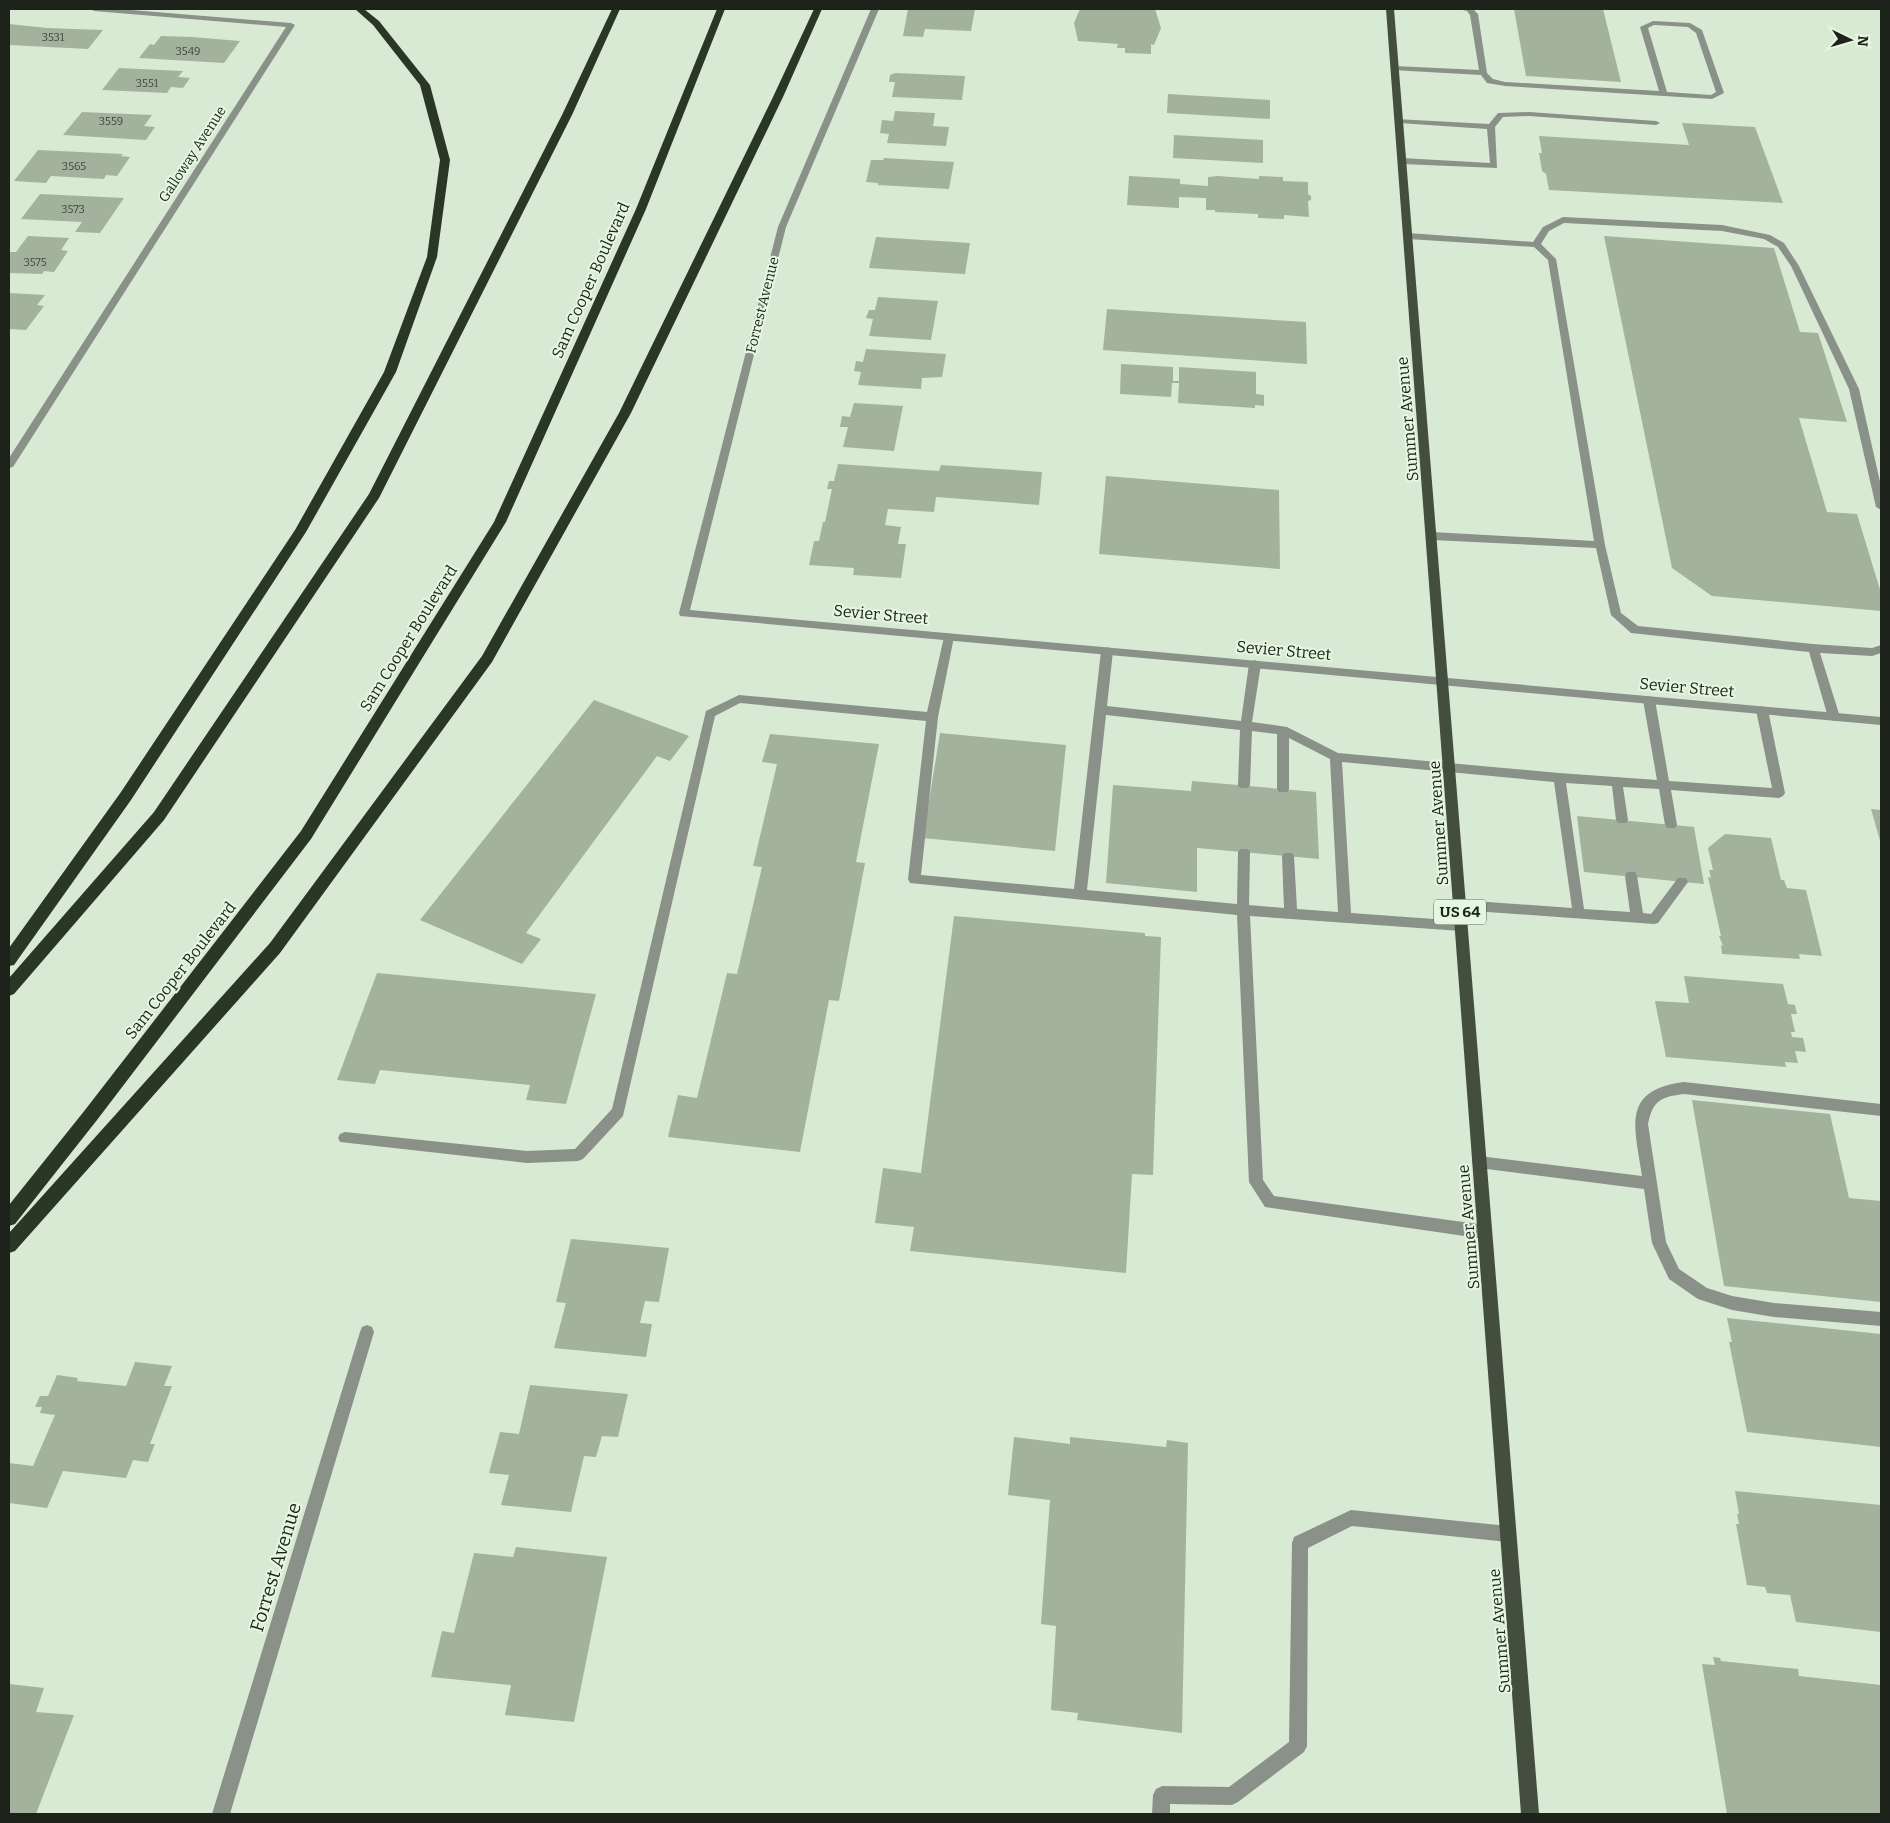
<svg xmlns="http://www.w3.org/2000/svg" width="1890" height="1823" font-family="Bitter,serif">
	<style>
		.building { fill: #a2b29d }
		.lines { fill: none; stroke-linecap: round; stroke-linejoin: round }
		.service { fill: #8a9188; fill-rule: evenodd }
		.minor { fill: #8a9188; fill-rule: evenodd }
		.primary { fill: #434e3f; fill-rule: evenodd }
		.motorway { fill: #2a3726; fill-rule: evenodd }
		.labels { text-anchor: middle; stroke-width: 4; stroke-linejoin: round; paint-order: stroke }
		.far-number-label { font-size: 11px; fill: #3e473c }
		.far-street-label { font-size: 14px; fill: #1d231b; stroke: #e6f7e1 }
		.shield { fill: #e6f7e1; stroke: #596356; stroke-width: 1 }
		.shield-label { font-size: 15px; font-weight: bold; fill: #1d231b }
		.street-label { font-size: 16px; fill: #1d231b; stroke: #e6f7e1 }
		.near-street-label { font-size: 19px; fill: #1d231b; stroke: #e6f7e1 }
	</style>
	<rect width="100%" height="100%" fill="#d9ead4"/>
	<path class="building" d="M908,9H975L971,31L925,29L923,37L903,36Z
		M1080,9H1155L1161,28L1154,45L1151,44V54L1125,53V48H1117L1118,44L1078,41L1074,23Z
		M1514,9H1603L1621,82L1526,76Z
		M9,24L47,28L103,30L88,49L9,45Z
		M161,36L192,37L240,41L224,63L139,58L150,44L154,45Z
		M119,68L183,71L178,77L190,78L183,88L171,87L167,93L102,90Z
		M895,73L965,76L962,100L892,97L895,82H889L890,75Z
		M1168,94L1270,100V119L1167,113Z
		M895,111L935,113L933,126L949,127L946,146L887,143L889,134L880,133L882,120L893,121Z
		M82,112L152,115L144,126L155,127L146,140L63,135Z
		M1682,123L1755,127L1783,203L1549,190L1546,174L1542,171L1539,153H1542L1539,136L1689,145Z
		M1174,135L1263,140V163L1173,158Z
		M38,150L123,154L121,156L130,157L117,176L106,175L104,179L51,176L46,183L14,181Z
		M884,158L954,162L949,189L878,185V183L866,182L871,160H883Z
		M1129,176L1180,179V184L1208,186V177L1218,176L1259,179V176L1283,177V181L1308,182V194L1311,196V200L1308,201L1309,217L1284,215V219L1258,218V214L1215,212V210H1206V198L1179,197V208L1127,205Z
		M40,194L124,198L100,233L75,232L82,222L21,219Z
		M28,236L69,238L61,250L68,251L54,272L44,271L42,274L9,273V252H16Z
		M1604,236L1774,248L1800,332L1818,333L1847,422L1799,418L1827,512L1857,514L1881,593V611L1712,596L1672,568Z
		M876,237L970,243L965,274L869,268Z
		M9,293L45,295L37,305L44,306L26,330L9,329Z
		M878,297L938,301L931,340L869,336L873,319L866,318L869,310H875Z
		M1107,309L1306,322L1307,364L1103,350Z
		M866,349L946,354L942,377L922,378L921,389L858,385L861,372L854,371L856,361L863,362Z
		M1121,364L1173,367V381H1179V367L1256,372V394L1264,395V406L1255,405V408L1178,403L1179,383H1172L1171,397L1120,394Z
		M854,403L903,406L894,451L843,447L848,427H840L842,416L850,417Z
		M838,464L939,471L941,465L1042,472L1039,505L936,497L934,512L888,509L885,525L901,527L898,544H906L901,578L853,575L854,568L809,565L814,541H819L823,522H825L832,489H827L829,481H834Z
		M1106,476L1279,490L1280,569L1099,554Z
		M594,700L689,736L670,761L657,756L526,933L541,939L522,964L420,920Z
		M940,733L1066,745L1055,851L923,838Z
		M770,734L879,744L856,862L865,863L839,1001L829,1000L800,1152L668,1137L678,1095L697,1098L727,973L737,974L762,867L753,866L777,764L762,762Z
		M1192,781L1316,792L1319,859L1197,848V892L1106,883L1113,785L1191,791Z
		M1871,809L1881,810V844Z
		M1577,816L1694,827L1704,884L1584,872Z
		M1725,834L1771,838L1781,880H1784L1787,888L1806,890L1822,956L1799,954L1800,959L1722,954L1721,945L1723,946L1719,936H1721L1708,877L1711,878L1709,870H1713L1708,848Z
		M954,916L1145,933V936L1161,937L1153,1175L1132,1174L1126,1273L910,1251L914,1227L875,1223L883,1168L921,1173Z
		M377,973L596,994L566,1104L526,1100L530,1085L380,1070L375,1084L337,1080Z
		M1684,976L1783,984L1788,1004L1795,1005L1797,1014H1791L1795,1032H1791L1792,1037L1803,1038L1806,1052L1795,1051L1798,1063L1785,1062L1786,1067L1666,1057L1655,1001L1689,1003Z
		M1692,1100L1830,1114L1849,1198L1881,1201V1302L1724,1286Z
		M571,1239L669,1248L659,1302L645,1301L640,1323L652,1324L646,1357L554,1348L566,1303L556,1302Z
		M1727,1318L1881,1334V1447L1747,1432L1729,1342H1732Z
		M135,1362L172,1366L164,1386H172L150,1444H155L148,1462L133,1460L126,1478L63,1471L47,1508L9,1503V1463L33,1466L55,1415L40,1413L42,1407H35L40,1396H48L57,1375L78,1378L77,1381L126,1386Z
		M530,1385L628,1394L618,1437L602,1436L596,1457L584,1456L571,1512L501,1505L509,1475L489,1473L500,1432L519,1434Z
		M1014,1437L1070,1444V1437L1166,1447L1167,1440L1188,1443L1182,1733L1077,1720L1078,1713L1051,1710L1056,1626L1041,1624L1050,1500L1008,1495Z
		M1735,1491L1881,1505V1632L1796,1622L1790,1595L1767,1593L1765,1587L1747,1585L1736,1524H1739L1737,1514H1739Z
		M516,1547L607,1557L574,1722L505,1715L511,1685L431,1677L442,1631L454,1633L474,1553L513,1557Z
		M1713,1657L1720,1658L1721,1661L1798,1669L1799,1676L1881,1685V1814H1727L1702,1664L1715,1665Z
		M9,1684L44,1688L36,1712L74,1715L36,1814H9Z"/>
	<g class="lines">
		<path class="service" d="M1458,9H1473L1478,14L1487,73L1493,79L1505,82L1659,91L1640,27L1653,21L1690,23L1702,30L1724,93L1712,99L1505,86L1487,83L1481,75L1392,70V66H1395L1479,70L1470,15L1467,11ZM1654,25L1688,27L1696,33L1716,92L1711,95L1667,92L1648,28Z
			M1529,112L1656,121L1660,123L1656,125L1529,116L1503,117L1495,127L1497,168L1402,164L1398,161L1402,158L1490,163L1487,129L1399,123H1396V119L1489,124L1498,113Z
			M1563,217L1722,225L1770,235L1784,243L1799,266L1859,389L1881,486V510L1876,507L1849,389L1791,266L1778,247L1764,239L1722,231L1564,223L1549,231L1541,244L1556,259L1605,545L1621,613L1638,626L1813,644L1872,648L1881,645V653L1872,656L1820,653L1840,717L1838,720L1834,721L1828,717L1809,652L1631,633L1611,615L1596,548L1432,540L1427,536L1432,532L1594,541L1548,260L1534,247L1408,239L1404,236L1408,233L1533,242L1543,227Z
			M949,633L954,637L938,717L921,875L1074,889L1101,651L1107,647L1113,651L1107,706L1241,721L1249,664L1255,660L1261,664L1252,722L1287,727L1338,753L1559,773L1657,780L1643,700L1649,696L1655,700L1669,781L1772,788L1756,710L1762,706L1768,710L1785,793L1783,796L1779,798L1671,790L1677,825L1675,828H1667L1665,825L1659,789L1623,787L1628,820L1626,823H1618L1616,820L1612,786L1566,783L1584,909L1630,912L1625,876L1627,872H1635L1637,876L1643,913L1651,914L1678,878H1686L1688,882L1658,923L1654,924L1460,910L1456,909L1454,905L1456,901L1460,900L1572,908L1554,782L1342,762L1351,913L1461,921L1465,922L1467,926L1465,930L1461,931L1250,916L1263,1180L1274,1196L1485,1225L1490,1227L1492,1232L1490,1237L1485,1239L1265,1207L1249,1182L1237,915L910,883L908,879L926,721L740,703L715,716L623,1116L583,1159L578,1161L527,1163L340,1142L338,1138L340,1134L345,1132L527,1151L575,1149L612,1109L706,711L739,695L927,712L944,637ZM1106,715L1240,730L1238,785L1240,788H1248L1250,785L1252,731L1277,734V789L1279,792H1287L1289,789V738L1330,759L1338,912L1297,909L1294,856L1292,853H1284L1282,856L1284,908L1249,905L1250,852L1248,849H1240L1238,852L1237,904L1087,890Z
			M1684,1082L1881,1104V1116L1684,1094C1661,1097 1653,1100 1648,1124L1666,1242L1679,1269L1707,1288L1732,1296L1774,1303L1881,1312V1326L1774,1317L1732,1310L1698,1299L1669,1279L1652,1243L1644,1189L1479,1168L1474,1167L1472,1162L1474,1157L1479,1156L1642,1176C1635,1128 1620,1090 1684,1082Z
			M1351,1510L1508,1526L1514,1528L1516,1534L1514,1540L1508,1542L1352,1526L1308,1548L1307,1746L1304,1752L1238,1802L1232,1805L1170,1804V1814H1152L1153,1795L1156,1789L1162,1786L1229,1787L1289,1742L1292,1543L1294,1537Z"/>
		<path class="minor" d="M90,9H119L291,23L295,25L13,467L9,468V458L286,27L94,11Z
			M871,9H879L786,227L690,610L1881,717V725L680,616L679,613L778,227Z
			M367,1325L372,1327L374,1332L230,1814H212L360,1332L362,1327Z"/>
		<path class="primary" d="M1386,9H1394L1539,1814H1521Z"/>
		<path class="motorway" d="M355,9H364L379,21L430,85L450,160L437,257L396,372L306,532L131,800L14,965L9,966V948L121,792L295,530L384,372L427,257L440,160L420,85L373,25Z
			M612,9H620L572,115L379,498L164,820L14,994L9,996V978L154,812L369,494L562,115Z
			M717,9H725L646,209L506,522L311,839L97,1120L15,1224L9,1226V1205L85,1110L301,831L494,522L636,209Z
			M814,9H822L783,97L631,413L492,662L280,953L15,1251L9,1253V1233L270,943L482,656L619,413L773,97Z"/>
	</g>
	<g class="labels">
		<g class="far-number-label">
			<text x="53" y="41">3531</text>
			<text x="188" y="55">3549</text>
			<text x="147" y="87">3551</text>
			<text x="111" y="125">3559</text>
			<text x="74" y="170">3565</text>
			<text x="73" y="213">3573</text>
			<text x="35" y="266">3575</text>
		</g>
		<g class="far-street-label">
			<text transform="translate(192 154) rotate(-57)" y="5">Galloway Avenue</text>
			<text transform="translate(762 305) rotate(-76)" y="5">Forrest Avenue</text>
		</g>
		<rect class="shield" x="1434" y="899.5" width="52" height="25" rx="4"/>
		<g class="shield-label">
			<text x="1460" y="917">US 64</text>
		</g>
		<g class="street-label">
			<text transform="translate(590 280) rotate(-66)" y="6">Sam Cooper Boulevard</text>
			<text transform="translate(1407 419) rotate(-95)" y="6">Summer Avenue</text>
			<text transform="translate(881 614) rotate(5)" y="6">Sevier Street</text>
			<text transform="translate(408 638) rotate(-58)" y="6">Sam Cooper Boulevard</text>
			<text transform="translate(1284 650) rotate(5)" y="6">Sevier Street</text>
			<text transform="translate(1687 687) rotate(5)" y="6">Sevier Street</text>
			<text transform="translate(1438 823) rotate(-94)" y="6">Summer Avenue</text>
			<text transform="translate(180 970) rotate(-52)" y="6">Sam Cooper Boulevard</text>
			<text transform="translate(1468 1227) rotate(-95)" y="6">Summer Avenue</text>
			<text transform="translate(1499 1631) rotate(-95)" y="6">Summer Avenue</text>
		</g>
		<g class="near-street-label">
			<text transform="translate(275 1567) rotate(-73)" y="7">Forrest Avenue</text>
		</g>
	</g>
	<rect width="1890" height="1823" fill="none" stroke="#1d231b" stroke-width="20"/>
	<g transform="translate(1850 40) rotate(95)" stroke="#e6f7e1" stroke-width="4" paint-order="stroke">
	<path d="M0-4L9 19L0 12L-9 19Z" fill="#1d231b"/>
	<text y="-8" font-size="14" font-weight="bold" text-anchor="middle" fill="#1d231b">N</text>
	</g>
</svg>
